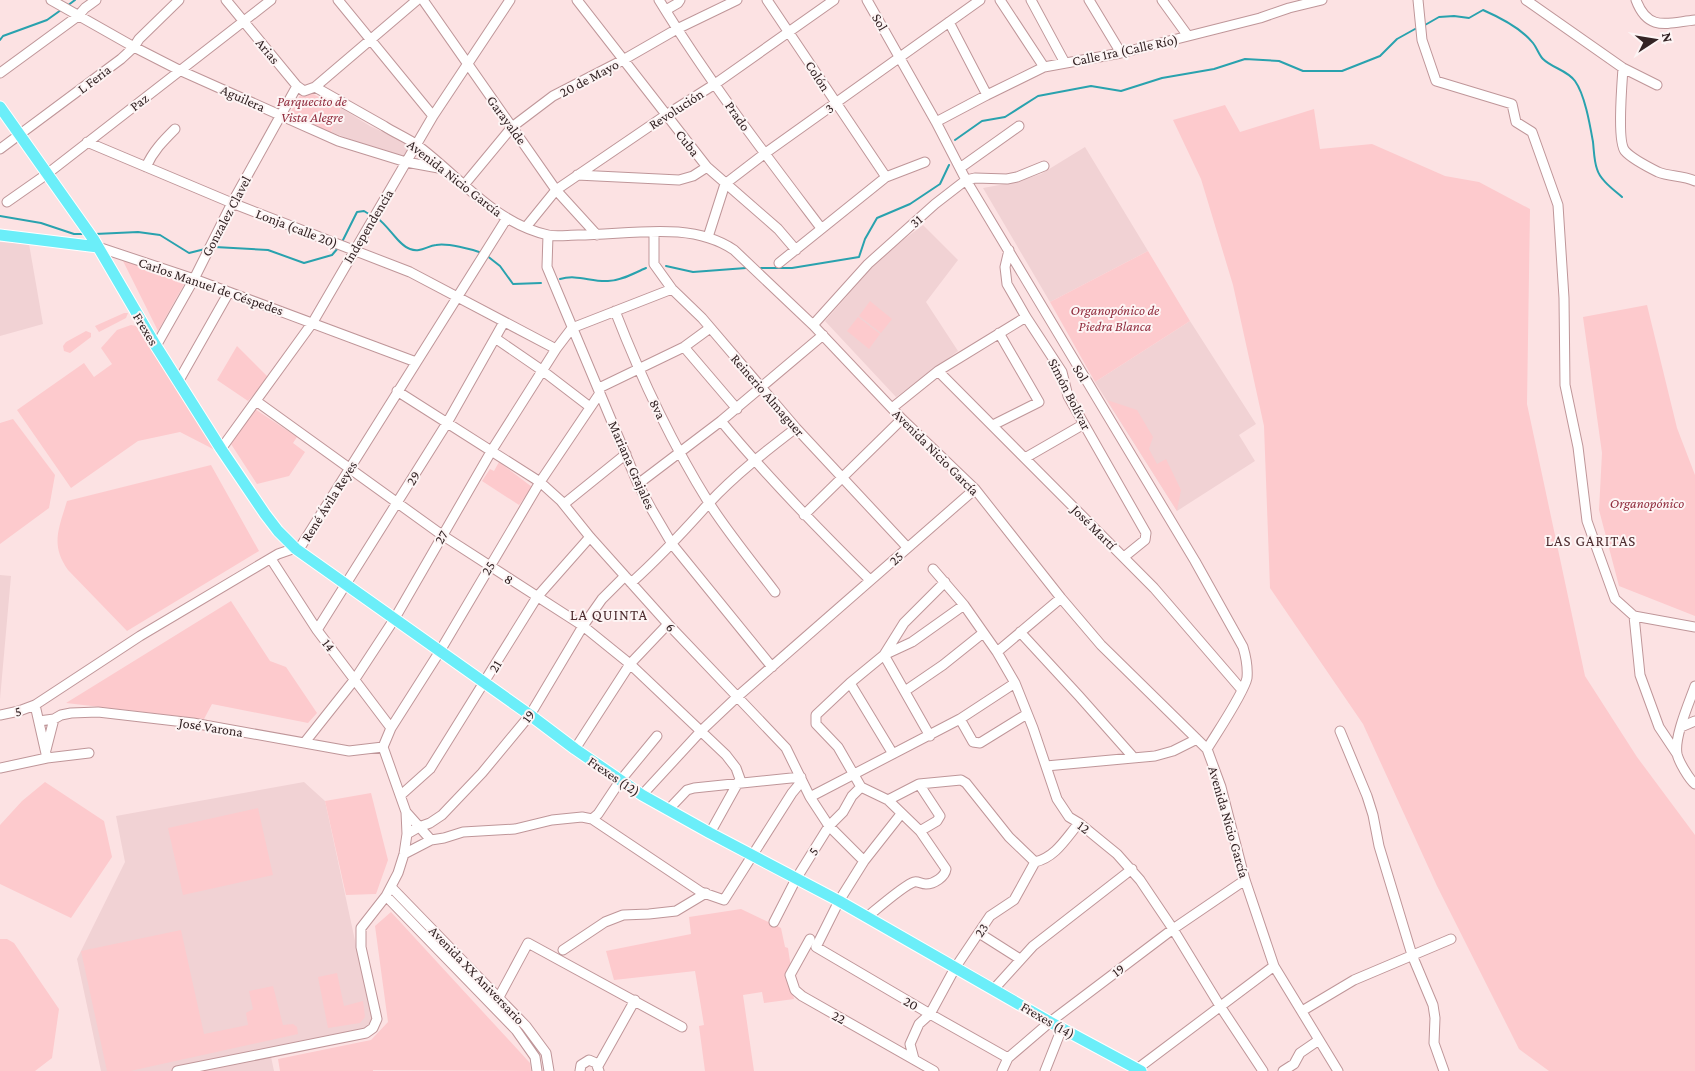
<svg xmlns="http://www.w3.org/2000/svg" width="1695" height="1071" font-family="'Crimson Pro',serif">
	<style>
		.built { fill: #f1d2d4 }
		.green { fill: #fdcacd }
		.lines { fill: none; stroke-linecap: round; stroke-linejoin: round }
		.stream { stroke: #29a2ae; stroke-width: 2 }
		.minor-casing { stroke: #bf9699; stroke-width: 11 }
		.major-casing { stroke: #fff; stroke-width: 13 }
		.minor { stroke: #fff; stroke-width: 9 }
		.major { stroke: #6beef9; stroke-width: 11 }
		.labels { text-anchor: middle; stroke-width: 4; stroke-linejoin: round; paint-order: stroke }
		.street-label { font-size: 14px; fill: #332324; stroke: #fdf4f4 }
		.park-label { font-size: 14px; font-style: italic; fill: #912e3f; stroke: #fdf4f4 }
		.neighbourhood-label { font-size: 15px; letter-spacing: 1px; fill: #4d2c2f; stroke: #fdf4f4 }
	</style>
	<rect width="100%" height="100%" fill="#fce2e3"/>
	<path class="built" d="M341,108L370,126L411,145L405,157L373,148L331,132Z
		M1085,147L1148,251L1050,302L983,188L1016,182L1041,174Z
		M923,225L958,260L926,302L958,351L896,397L825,321L882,256Z
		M0,242L29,244L43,324L0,336Z
		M1190,321L1256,424L1239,435L1255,461L1177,511L1095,382Z
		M0,575L11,576L0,699Z
		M304,782L325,801L374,1029L270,1052L274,1071H101L77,959L125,862L116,816Z"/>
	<path class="green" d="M313,94L341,108L331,132L289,115L300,95Z
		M1225,105L1240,132L1314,109L1320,149L1372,144L1445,176L1479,182L1530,209L1527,404L1585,676L1637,757L1695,835V1071H1549L1519,1049L1437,886L1363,724L1270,588L1264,426L1233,285L1201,179L1173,120Z
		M1148,251L1190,321L1095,382L1050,302Z
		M121,257L187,279L158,331Z
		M870,301L892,319L881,333L859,316Z
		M1647,305L1677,428L1695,475V616L1619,586L1599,510L1602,453L1583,317Z
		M124,313H128L126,318L99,332L95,326Z
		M858,317L880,334L869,349L847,331Z
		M131,325L136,326L139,329L215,450L180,432L138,441L71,488L17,410L84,363L94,377L112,364L101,348L117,330Z
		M86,331L91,333V337L70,353L64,351L63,346L66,342Z
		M237,346L269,378L248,401L217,380Z
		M1107,400L1137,410L1153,437L1149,449L1157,464L1166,459L1181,490L1177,511Z
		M255,409L297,437L293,443L305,452L289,476L257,484L231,444Z
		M13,419L55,475L49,508L0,544V423Z
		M499,462L532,487L519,505L482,481L490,469L494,471Z
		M211,465L259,551L127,631L68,570C50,545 59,528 67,501Z
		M231,601L270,661L286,667L317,713L308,723L212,704L204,719L66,703Z
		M45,782L104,821L112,857L71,918L0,884V825L22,801Z
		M371,793L388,860L376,894L346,895L325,801Z
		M258,808L273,875L183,895L168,828Z
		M741,909L781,928L785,947L788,948L791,968L786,978L788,985L792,989L794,999L764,1003L762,992L743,995L754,1071H705L699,1026L704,1025L695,971L614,980L606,951L691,934L689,917Z
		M391,912L530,1063L531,1071L373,1070V1071H280L278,1059L371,1040L388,1022L375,926Z
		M181,930L204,1034L248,1025L246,1013L253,1009L249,991L273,986L283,1025L293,1024L297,1027L298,1034L130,1071H107L81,951Z
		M0,939H7L14,943L59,1009L52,1058L35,1071H0Z
		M337,973L344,1006L363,1001L365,1017L360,1023L328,1028L318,977Z"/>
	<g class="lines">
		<path class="stream" d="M67,6L75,0
			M1425,25L1439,17L1454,16L1469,18L1483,10C1499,17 1522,29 1533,43C1537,48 1539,55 1543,59C1552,68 1567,70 1575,81C1585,95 1590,125 1593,142C1594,151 1594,161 1597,169C1600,180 1614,190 1622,197
			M0,40L3,36L47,20L61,10
			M955,140L982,121L1005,117L1038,96L1091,86L1121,91L1162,78L1214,69L1245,59L1279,61L1303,71H1342L1380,56L1397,39L1415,29
			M0,216L41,223L74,234H83
			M377,218C389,226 399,246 410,249C420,253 427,246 436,245C448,243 471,249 482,253
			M95,234L138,232L160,235L189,253L205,249
			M342,242L357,212L364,211L372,216
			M215,247L268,250L304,263L332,255L338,248
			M486,255L500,266L513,284L541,283
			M666,266L693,272L746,268
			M761,268H792L859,257L865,239L877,218L910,204L940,184L949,165
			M560,279C577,274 591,282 608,281C621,281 634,273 646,268"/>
		<g class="minor-casing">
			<path id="minor" d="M51,0L134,47L179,70L338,141L406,162L444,169
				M226,0L297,86L304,91L315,87L417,0
				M338,0L433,116
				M423,0L556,190L597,235
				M577,0L707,167L778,229L796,250
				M659,0C708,80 765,154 821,228
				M767,0L886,177
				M867,0L936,122L966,180L1195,561L1243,647C1246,657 1248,667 1247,678C1244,693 1216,734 1207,749
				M1000,0L1044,67
				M1031,0L1065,63
				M1089,0L1121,53
				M1162,0L1188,36
				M1418,0L1422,40L1436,81L1512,104L1516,122L1532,132L1558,205L1564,298L1565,385L1578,447L1587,521L1615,599L1634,616L1695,627
				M1526,0L1623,68L1657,85
				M1636,0C1648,32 1667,23 1695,20
				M666,10L678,3L680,0
				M949,22L987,95
				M1623,68C1622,83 1617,142 1625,151C1631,158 1650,168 1658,172C1670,177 1683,175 1695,181
				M0,73L78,16L85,8L96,0
				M315,87C338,100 361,113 384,126C395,133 407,138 417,145C459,176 494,223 548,235C557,237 568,235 578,235C628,235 690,220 734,250L813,325L902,419L975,489L1061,598L1101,645L1207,749L1221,787L1245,880L1274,966L1338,1071
				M936,122L987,95L1044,67L1121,53L1260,18L1289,8L1322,0
				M87,142L232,203L410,272L556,349
				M0,149L121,59L134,47L139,39L179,0
				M146,167C153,151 163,141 175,129
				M960,168L1019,126
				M577,175L679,180L693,176L707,167
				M464,185L512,127L553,96L623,60L677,29L737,0
				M7,202L47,174L271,0
				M526,227L556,190L666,115L715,84L834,0
				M654,232V264L672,289L702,318L796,428L907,547
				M548,235L547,267L638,484L652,510L672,544L772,667
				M708,237L725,184L764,154L980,0
				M98,247L194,279L416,362
				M1009,250L1005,267L1007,284L1026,317L1062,372L1068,396L1146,533L1145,540L1124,557
				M779,263L886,177L925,162
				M615,311C641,378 671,442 709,503C729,534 753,563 775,592
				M813,325L868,264L935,204L966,180L975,178L1007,179L1017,177L1044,166
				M495,338L543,371L590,407
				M156,346L194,279L232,203L297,86
				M684,347L737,409
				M938,371L1154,588L1242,690
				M178,382L229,292
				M599,388L684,347L710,328
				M397,391L540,482L561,501L590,537L668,624L786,748L810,797L829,826L864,861
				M256,401L442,535L583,626L630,664L726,755L736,768L740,779L710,833
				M892,408L938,371L1026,317
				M721,421C768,478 818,529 870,580
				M993,425L1039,402L999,333
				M221,449L313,322L433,116L510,0
				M1025,458L1084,424
				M638,484L721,421L823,335
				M564,504L626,454
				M804,515L902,419
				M271,559L317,630L391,728
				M933,569L964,605L997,652L1015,683L1033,728L1057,799L1069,817L1079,823L1117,854L1140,880L1173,929L1220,1006L1263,1071
				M631,583C659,558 684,531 709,503C735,475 766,451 796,428
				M1634,616L1640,675L1659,727L1677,754
				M317,630L447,423L504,322
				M1020,632L1079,696L1134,758
				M997,652L1061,598
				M884,655L904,623L945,582
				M884,655L930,736
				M850,683L893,754
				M1695,686C1689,703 1674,737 1677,754C1679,762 1689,779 1695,784
				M905,691L943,665L983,633
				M35,705L47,758
				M0,715L19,711L35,705L140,636L278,554L301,546L507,218
				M960,719L973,742L980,743L1027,714
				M39,721L54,719L61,715L71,713L98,712L193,723L349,751L383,747
				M1681,727L1695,721
				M1340,731L1367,796L1373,815L1379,846L1412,955L1433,1005L1435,1018L1434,1043L1444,1071
				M305,742L355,679L395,618L492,450L556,349L572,328L672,289
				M383,747L391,728L440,651L540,482L600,393
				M575,749L630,664L668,624
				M46,750L54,719
				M1046,766L1155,756L1173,751L1197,739
				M0,768L47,758L89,753
				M919,784L940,816L937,821L920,831
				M401,795L430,769L537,597L590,537
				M642,795L701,731L737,697L975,489
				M810,797L960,719L1015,683
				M888,800L919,784L961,780L966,783L1009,837L1035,862
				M668,810L687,790L694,788L801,777
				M406,812L431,840
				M901,814L864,861L839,901L816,947L930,1014L1008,1058
				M592,819L598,814L620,781L657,736
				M407,834L419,827L430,823L442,815L482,773L530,715L583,626L602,599L625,576
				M404,854L431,840L444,838L463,832L515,829L552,820L582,817L592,819L701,892L724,900L792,793L802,781
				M1035,862C1056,857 1066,838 1079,823
				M391,887L526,1026L546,1053L549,1071
				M386,896L516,1030L535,1057L537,1071
				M867,917C877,909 904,885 914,882C918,881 921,884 926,884C934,884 945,877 946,869L920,831L888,800L861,787L838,747L816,724V715L850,683L884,655L912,642L964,605
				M774,922L796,879L829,826L843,812L852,796L861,787
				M979,933L1020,959
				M810,939L790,975L795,990L802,996L934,1071
				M563,950L605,922L623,915L649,914L676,911L706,893
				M994,989L1033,946L1132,869
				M499,997L528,943L682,1027
				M1302,1011L1354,980L1451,939
				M914,1059L910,1044L919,1024L930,1014L955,968L990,916L1014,900L1035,862
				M598,1066L635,1000
				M177,1071L366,1033L373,1028L377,1019L361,947V928L386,896L398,873L404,854L407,834L406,812L383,747
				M580,1071L581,1065L589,1060L596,1063L599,1071
				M1002,1071L1008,1058L1050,1022L1173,929L1245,880
				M1045,1071L1062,1028
				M1136,1071L1137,1069L1274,966
				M1283,1071L1294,1064L1300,1053L1319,1040"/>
		</g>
		<g class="major-casing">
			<path id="major" d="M0,107L94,240L156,346L221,449L265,514L278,531L296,549L530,715L575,749L642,795L710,833L839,901L1050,1022L1141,1071
				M0,235L98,247"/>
		</g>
		<use href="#minor" class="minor"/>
		<use href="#major" class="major"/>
	</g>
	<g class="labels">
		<g class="street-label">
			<text transform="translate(880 22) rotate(60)" y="5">Sol</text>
			<text transform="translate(1125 50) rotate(-12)" y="5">Calle 1ra (Calle Río)</text>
			<text transform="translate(268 51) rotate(50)" y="5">Arias</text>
			<text transform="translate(818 76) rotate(57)" y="5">Colón</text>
			<text transform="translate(589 78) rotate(-28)" y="5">20 de Mayo</text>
			<text transform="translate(94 79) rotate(-37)" y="5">L Feria</text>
			<text transform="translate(243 98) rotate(24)" y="5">Aguilera</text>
			<text transform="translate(139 102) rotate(-38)" y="5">Paz</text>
			<text transform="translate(829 108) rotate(-35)" y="5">3</text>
			<text transform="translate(676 109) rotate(-33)" y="5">Revolución</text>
			<text transform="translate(738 116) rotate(55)" y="5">Prado</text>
			<text transform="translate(507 120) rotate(54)" y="5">Garayalde</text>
			<text transform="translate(688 143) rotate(52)" y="5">Cuba</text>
			<text transform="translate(455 178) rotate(38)" y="5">Avenida Nicio García</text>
			<text transform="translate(226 216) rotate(-62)" y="5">Gonzalez Clavel</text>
			<text transform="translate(916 221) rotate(-41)" y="5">31</text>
			<text transform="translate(368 226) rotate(-59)" y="5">Independencia</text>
			<text transform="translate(297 228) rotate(21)" y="5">Lonja (calle 20)</text>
			<text transform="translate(211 286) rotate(19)" y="5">Carlos Manuel de Céspedes</text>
			<text transform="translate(146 329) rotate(59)" y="5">Frexes</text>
			<text transform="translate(1081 373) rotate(59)" y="5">Sol</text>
			<text transform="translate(1070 394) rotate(63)" y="5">Simón Bolívar</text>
			<text transform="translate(768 395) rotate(49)" y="5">Reinerio Almaguer</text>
			<text transform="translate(658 409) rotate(64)" y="5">8va</text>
			<text transform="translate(936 452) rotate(45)" y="5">Avenida Nicio García</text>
			<text transform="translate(632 465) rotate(66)" y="5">Mariana Grajales</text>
			<text transform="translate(413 478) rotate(-58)" y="5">29</text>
			<text transform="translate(329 501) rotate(-58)" y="5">René Ávila Reyes</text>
			<text transform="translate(1094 527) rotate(45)" y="5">José Martí</text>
			<text transform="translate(441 537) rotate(-60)" y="5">27</text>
			<text transform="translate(896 558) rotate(-42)" y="5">25</text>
			<text transform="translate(488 568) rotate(-59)" y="5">25</text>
			<text transform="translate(509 579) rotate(32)" y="5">8</text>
			<text transform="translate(671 627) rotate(47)" y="5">6</text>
			<text transform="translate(329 645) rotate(52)" y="5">14</text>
			<text transform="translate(495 666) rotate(-59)" y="5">21</text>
			<text transform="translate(18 711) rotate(-15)" y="5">5</text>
			<text transform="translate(528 716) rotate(-54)" y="5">19</text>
			<text transform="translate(211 727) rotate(9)" y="5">José Varona</text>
			<text transform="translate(614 776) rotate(34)" y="5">Frexes (12)</text>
			<text transform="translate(1229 822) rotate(74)" y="5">Avenida Nicio García</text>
			<text transform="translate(1084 827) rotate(37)" y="5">12</text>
			<text transform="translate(813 851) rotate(-58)" y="5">5</text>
			<text transform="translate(981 930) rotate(-56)" y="5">23</text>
			<text transform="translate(1118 970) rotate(-37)" y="5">19</text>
			<text transform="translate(477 975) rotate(46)" y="5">Avenida XX Aniversario</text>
			<text transform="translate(911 1003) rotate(30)" y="5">20</text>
			<text transform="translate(839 1017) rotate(29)" y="5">22</text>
			<text transform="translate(1048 1020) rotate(30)" y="5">Frexes (14)</text>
		</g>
		<g class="park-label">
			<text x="312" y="106">Parquecito de<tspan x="312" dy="16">Vista Alegre</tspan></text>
			<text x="1115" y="315">Organopónico de<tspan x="1115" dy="16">Piedra Blanca</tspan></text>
			<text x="1647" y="508">Organopónico</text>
		</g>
		<g class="neighbourhood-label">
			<text x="1591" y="546">LAS GARITAS</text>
			<text x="609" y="620">LA QUINTA</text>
		</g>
	</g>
	<g transform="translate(1655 40) rotate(78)" stroke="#fdf4f4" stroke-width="4" paint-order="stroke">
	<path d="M0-4L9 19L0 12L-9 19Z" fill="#332324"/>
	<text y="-8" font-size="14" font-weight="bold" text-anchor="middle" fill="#332324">N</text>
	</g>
</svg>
